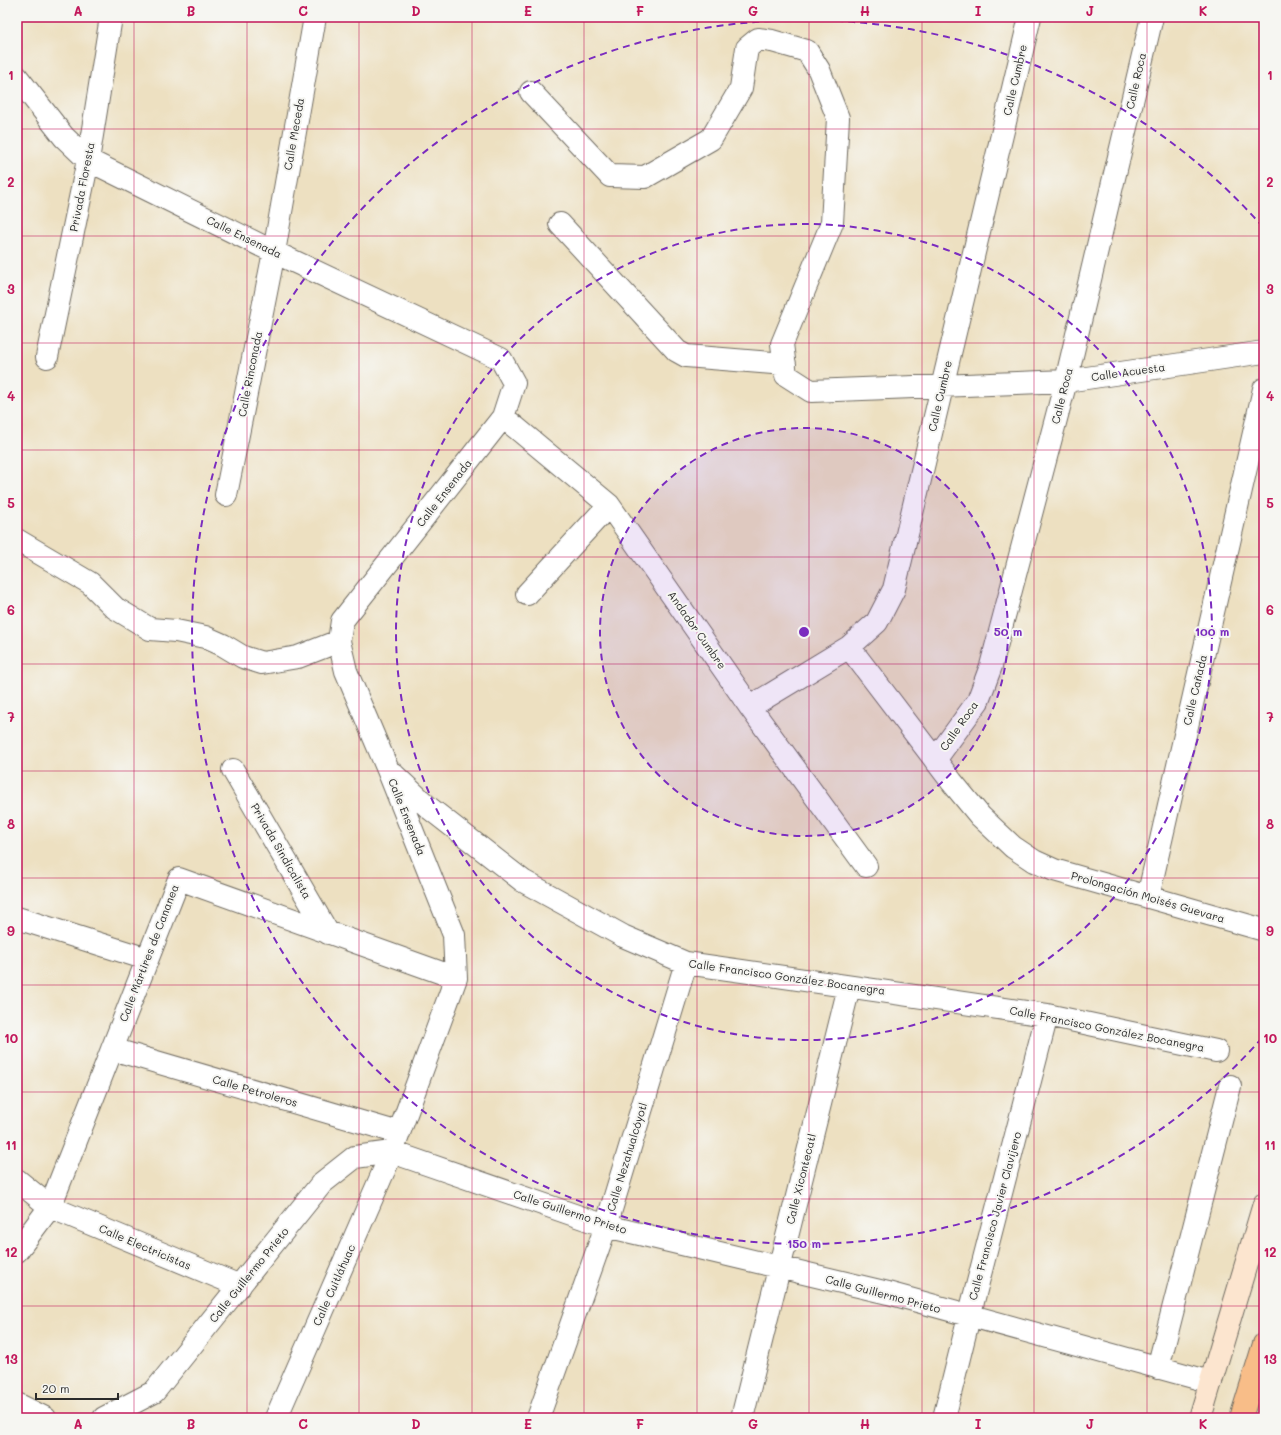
<svg xmlns="http://www.w3.org/2000/svg" width="1281" height="1435" font-family="Mali,sans-serif">
	<style>
		.lines { fill: none; stroke-linecap: round; stroke-linejoin: round }
		.street-casing { stroke: #6f6a60; stroke-width: 24 }
		.secondary-casing { stroke: #6f6a60; stroke-width: 24 }
		.highway-casing { stroke: #6f6a60; stroke-width: 24 }
		.street { stroke: #fff; stroke-width: 22 }
		.secondary { stroke: #fce5cf; stroke-width: 22 }
		.highway { stroke: #f8bd88; stroke-width: 22 }
		.grid { fill: none; stroke: #c2185b; stroke-width: 1; stroke-opacity: 0.55 }
		.ring { fill: none; stroke: #7b2cbf; stroke-width: 2; stroke-dasharray: 7 5 }
		.labels { text-anchor: middle; stroke-width: 4; stroke-linejoin: round; paint-order: stroke }
		.street-label { font-size: 11px; fill: #2b2b2b; stroke: #f6f6f2 }
		.centre { fill: #7b2cbf; stroke: #f6f6f2; stroke-width: 2 }
		.ring-label { font-size: 12px; text-anchor: middle; font-weight: bold; fill: #7b2cbf; stroke: #f6f6f2; stroke-width: 4; stroke-linejoin: round; paint-order: stroke }
		.neatline { fill: none; stroke: #c2185b; stroke-width: 1.5 }
		.grid-label { font-size: 13px; text-anchor: middle; font-weight: bold; fill: #c2185b }
	</style>
	<rect width="100%" height="100%" fill="#f6f6f2"/>
	<filter id="ink" filterUnits="userSpaceOnUse"><feTurbulence type="fractalNoise" baseFrequency=".025" numOctaves="2"/><feDisplacementMap in="SourceGraphic" scale="8" xChannelSelector="R" yChannelSelector="G"/><feConvolveMatrix kernelMatrix="1 2 1 2 8 2 1 2 1" color-interpolation-filters="sRGB"/></filter>
	<filter id="wash" filterUnits="userSpaceOnUse"><feTurbulence type="fractalNoise" baseFrequency=".012" numOctaves="4" result="noise"/><feDisplacementMap in="SourceGraphic" scale="16" xChannelSelector="R" yChannelSelector="G"/><feGaussianBlur stdDeviation="0.9" result="paint"/><feColorMatrix in="noise" values="0 0 0 0 0 0 0 0 0 0 0 0 0 0 0 0 0 1.4 0 .05"/><feComposite in="paint" operator="in"/></filter>
	<g filter="url(#wash)">
		<rect width="100%" height="100%" fill="#ede0c1"/>
	</g>
	<g filter="url(#ink)">
		<g class="lines">
			<g class="street-casing">
				<path id="street" d="M17,77L64,137L88,160L274,252L501,359L514,383L503,417L342,621L339,641L346,671L388,770L454,935L456,978L392,1152L276,1418
					M531,92L610,176L645,177L711,139L741,88L747,48L758,39L772,41L807,51L819,70L838,118L832,223L782,344L786,375L811,391L1066,381L1264,352
					M560,224L677,351L686,356L785,364
					M47,357L88,160L111,17
					M503,417L609,505L750,707L866,866
					M226,495L274,252L315,17
					M17,540L90,583L115,608L150,629L176,631L205,637L223,645L243,657L262,663L298,657L339,641
					M527,594L609,505
					M849,647L952,782L980,816L1013,847L1034,861L1054,870L1264,930
					M750,707L849,647L877,622L894,589L1030,17
					M935,760L978,701L991,666L1066,381L1152,17
					M233,770L328,933
					M392,773L428,807L523,881L623,936L686,963L1047,1015L1216,1051
					M1148,897L1264,389
					M17,918L147,959
					M112,1049L399,1133
					M17,1180L50,1207L240,1286
					M17,1251L50,1207L179,879L456,978
					M1158,1368L1230,1086
					M17,1404L45,1418
					M104,1418L154,1392L322,1183L355,1157L392,1152L606,1226L888,1293L1211,1382
					M538,1418L606,1226L686,963
					M742,1418L849,987
					M944,1418L969,1317L1047,1015"/>
			</g>
			<g class="secondary-casing">
				<path id="secondary" d="M1200,1418L1264,1204"/>
			</g>
			<g class="highway-casing">
				<path id="highway" d="M1241,1418L1264,1344"/>
			</g>
			<use href="#street" class="street"/>
			<use href="#secondary" class="secondary"/>
			<use href="#highway" class="highway"/>
		</g>
	</g>
	<path class="grid" d="M134,17V1418M247,17V1418M359,17V1418M472,17V1418M584,17V1418M697,17V1418M809,17V1418M922,17V1418M1034,17V1418M1147,17V1418M17,129H1264M17,236H1264M17,343H1264M17,450H1264M17,557H1264M17,664H1264M17,771H1264M17,878H1264M17,985H1264M17,1092H1264M17,1199H1264M17,1306H1264"/>
	<circle cx="804" cy="632" r="204" fill="#7b2cbf" fill-opacity=".12"/>
	<g class="ring">
		<circle cx="804" cy="632" r="204"/>
		<circle cx="804" cy="632" r="408"/>
		<path d="M1262 1038A612 612 0 1 1 1262 226"/>
	</g>
	<g class="labels">
		<g class="street-label">
			<text transform="translate(1015 80) rotate(-77)" y="4">Calle Cumbre</text>
			<text transform="translate(1136 81) rotate(-77)" y="4">Calle Roca</text>
			<text transform="translate(294 134) rotate(-80)" y="4">Calle Meceda</text>
			<text transform="translate(82 187) rotate(-79)" y="4">Privada Floresta</text>
			<text transform="translate(244 237) rotate(26)" y="4">Calle Ensenada</text>
			<text transform="translate(1128 372) rotate(-8)" y="4">Calle Acuesta</text>
			<text transform="translate(250 374) rotate(-79)" y="4">Calle Rinconada</text>
			<text transform="translate(940 396) rotate(-77)" y="4">Calle Cumbre</text>
			<text transform="translate(1062 396) rotate(-76)" y="4">Calle Roca</text>
			<text transform="translate(444 493) rotate(-52)" y="4">Calle Ensenada</text>
			<text transform="translate(697 630) rotate(55)" y="4">Andador Cumbre</text>
			<text transform="translate(1195 690) rotate(-77)" y="4">Calle Cañada</text>
			<text transform="translate(959 726) rotate(-55)" y="4">Calle Roca</text>
			<text transform="translate(407 817) rotate(68)" y="4">Calle Ensenada</text>
			<text transform="translate(281 851) rotate(60)" y="4">Privada Sindicalista</text>
			<text transform="translate(1148 897) rotate(16)" y="4">Prolongación Moisés Guevara</text>
			<text transform="translate(149 953) rotate(-69)" y="4">Calle Mártires de Cananea</text>
			<text transform="translate(787 977) rotate(8)" y="4">Calle Francisco González Bocanegra</text>
			<text transform="translate(1107 1029) rotate(11)" y="4">Calle Francisco González Bocanegra</text>
			<text transform="translate(255 1091) rotate(16)" y="4">Calle Petroleros</text>
			<text transform="translate(627 1157) rotate(-73)" y="4">Calle Nezahualcóyotl</text>
			<text transform="translate(801 1179) rotate(-76)" y="4">Calle Xicontecatl</text>
			<text transform="translate(570 1212) rotate(18)" y="4">Calle Guillermo Prieto</text>
			<text transform="translate(995 1216) rotate(-75)" y="4">Calle Francisco Javier Clavijero</text>
			<text transform="translate(145 1247) rotate(23)" y="4">Calle Electricistas</text>
			<text transform="translate(249 1275) rotate(-51)" y="4">Calle Guillermo Prieto</text>
			<text transform="translate(334 1285) rotate(-66)" y="4">Calle Cuitláhuac</text>
			<text transform="translate(883 1294) rotate(15)" y="4">Calle Guillermo Prieto</text>
		</g>
	</g>
	<circle cx="804" cy="632" r="6" class="centre"/>
	<g class="ring-label">
		<text x="1008" y="636">50 m</text>
		<text x="1212" y="636">100 m</text>
		<text x="804" y="1248">150 m</text>
	</g>
	<rect width="1281" height="1435" fill="none" stroke="#f6f6f2" stroke-width="44"/>
	<path d="M36 1393v6h82v-6" fill="none" stroke="#2b2b2b" stroke-width="2"/>
	<text x="42" y="1393" font-size="12" fill="#2b2b2b" stroke="#f6f6f2" stroke-width="3" paint-order="stroke">20 m</text>
	<rect x="22" y="22" width="1237" height="1391" class="neatline"/>
	<g class="grid-label">
		<text x="78" y="16">A</text>
		<text x="191" y="16">B</text>
		<text x="303" y="16">C</text>
		<text x="416" y="16">D</text>
		<text x="528" y="16">E</text>
		<text x="640" y="16">F</text>
		<text x="753" y="16">G</text>
		<text x="865" y="16">H</text>
		<text x="978" y="16">I</text>
		<text x="1090" y="16">J</text>
		<text x="1203" y="16">K</text>
		<text x="11" y="80">1</text>
		<text x="1270" y="80">1</text>
		<text x="11" y="187">2</text>
		<text x="1270" y="187">2</text>
		<text x="11" y="294">3</text>
		<text x="1270" y="294">3</text>
		<text x="11" y="401">4</text>
		<text x="1270" y="401">4</text>
		<text x="11" y="508">5</text>
		<text x="1270" y="508">5</text>
		<text x="11" y="615">6</text>
		<text x="1270" y="615">6</text>
		<text x="11" y="722">7</text>
		<text x="1270" y="722">7</text>
		<text x="11" y="829">8</text>
		<text x="1270" y="829">8</text>
		<text x="11" y="936">9</text>
		<text x="1270" y="936">9</text>
		<text x="11" y="1043">10</text>
		<text x="1270" y="1043">10</text>
		<text x="11" y="1150">11</text>
		<text x="1270" y="1150">11</text>
		<text x="11" y="1257">12</text>
		<text x="1270" y="1257">12</text>
		<text x="11" y="1364">13</text>
		<text x="1270" y="1364">13</text>
		<text x="78" y="1429">A</text>
		<text x="191" y="1429">B</text>
		<text x="303" y="1429">C</text>
		<text x="416" y="1429">D</text>
		<text x="528" y="1429">E</text>
		<text x="640" y="1429">F</text>
		<text x="753" y="1429">G</text>
		<text x="865" y="1429">H</text>
		<text x="978" y="1429">I</text>
		<text x="1090" y="1429">J</text>
		<text x="1203" y="1429">K</text>
	</g>
</svg>
